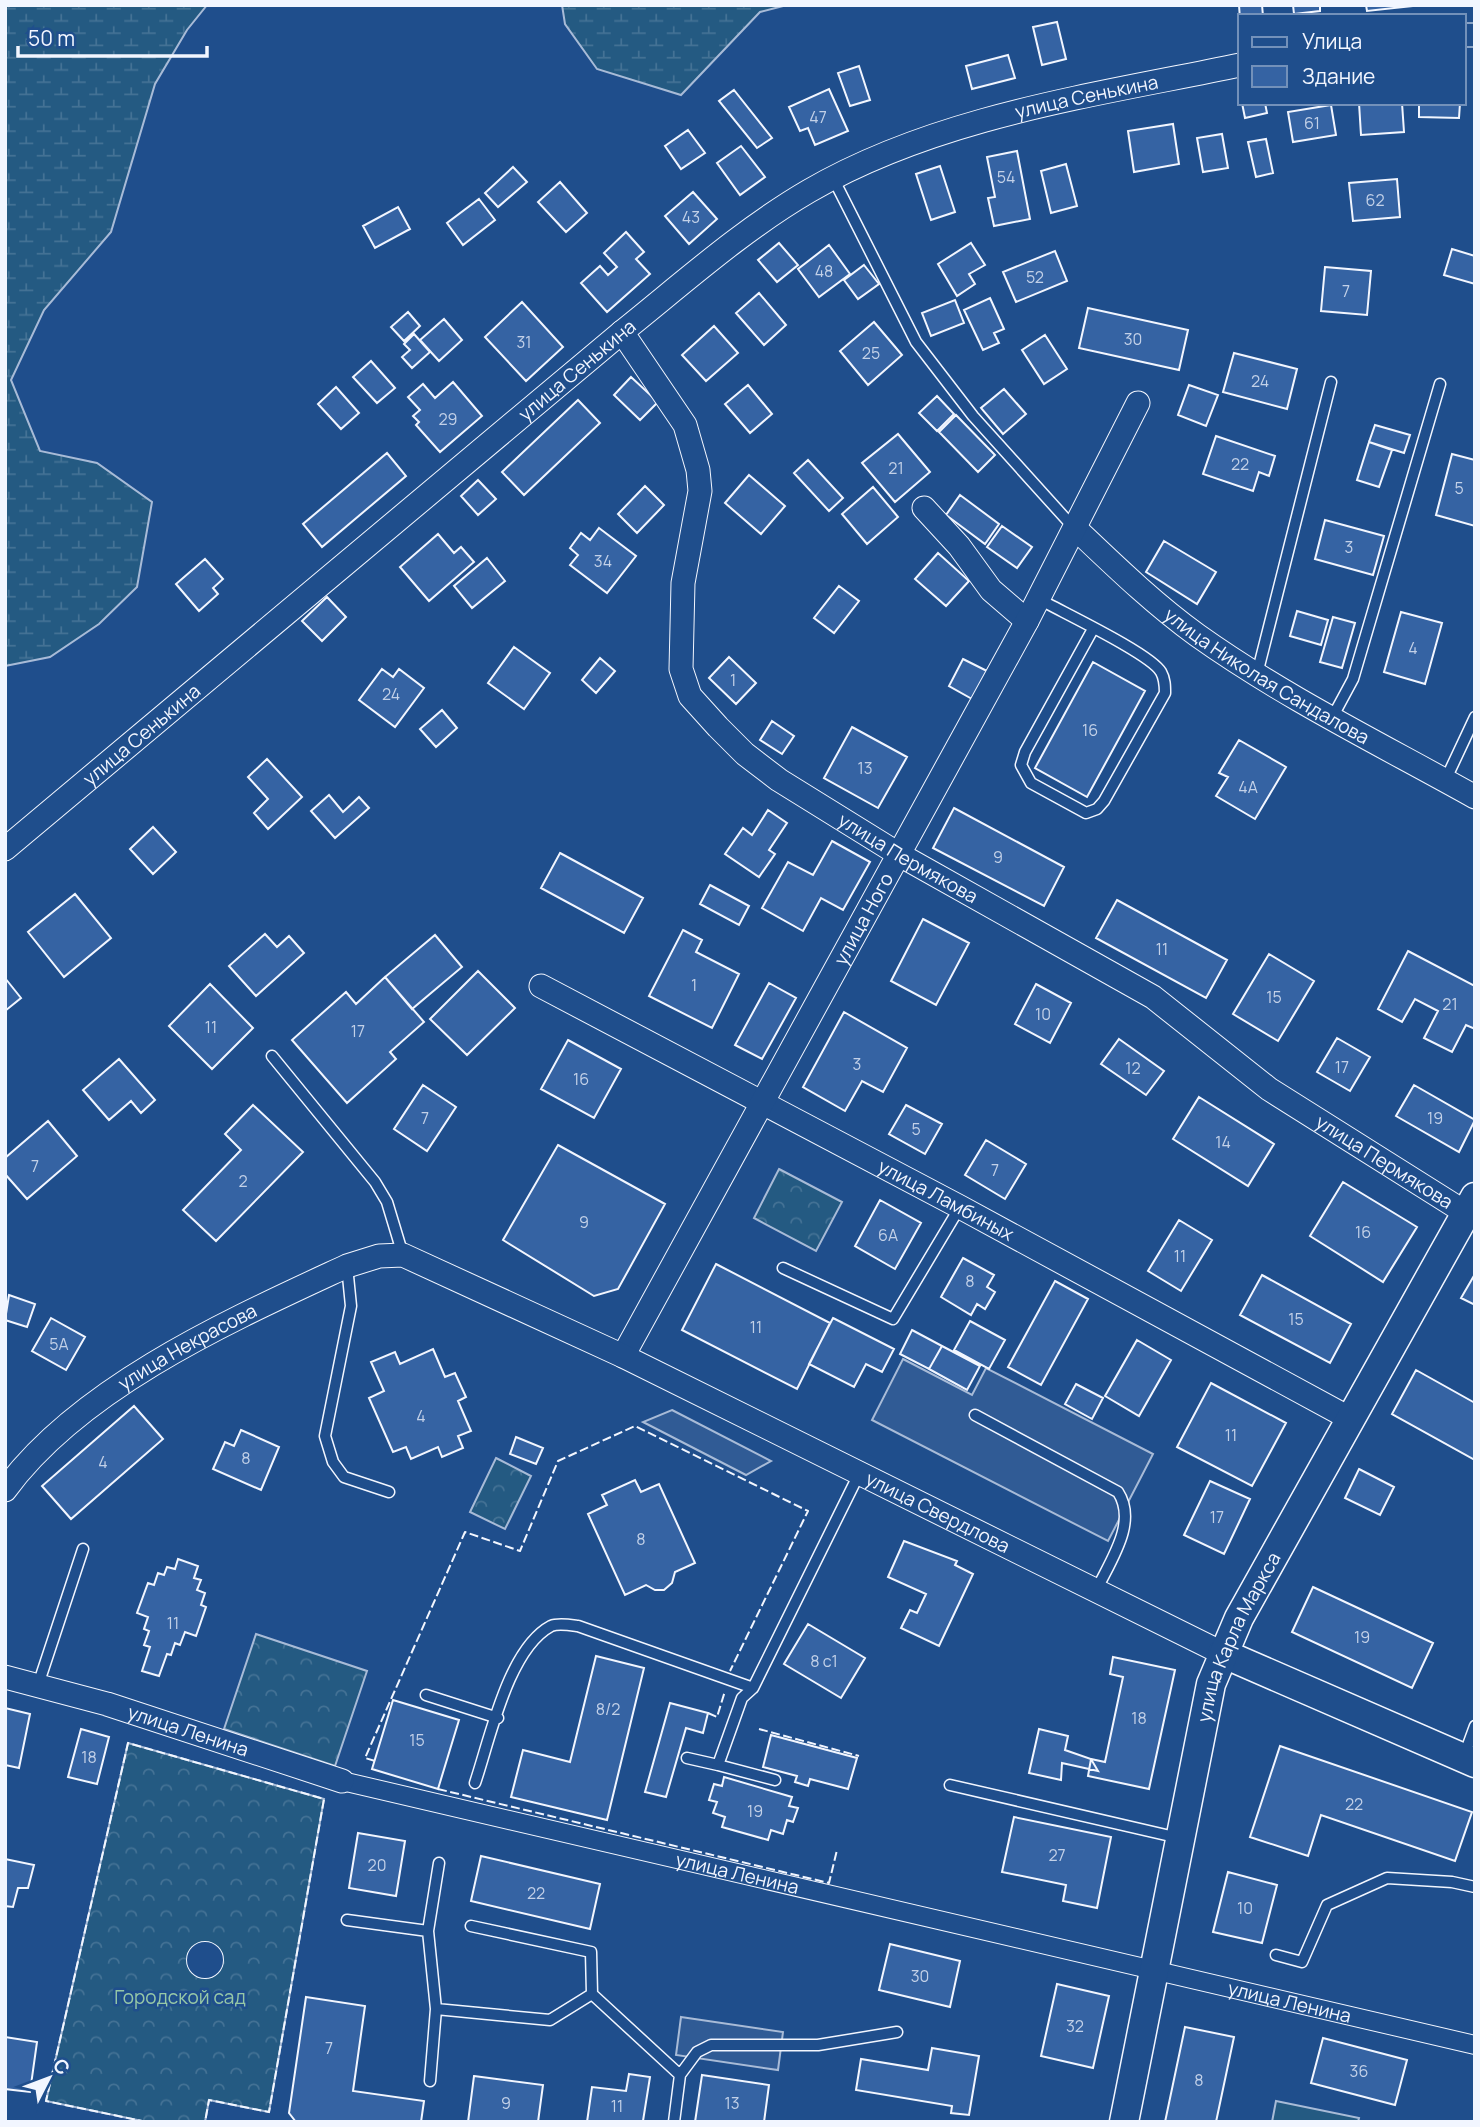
<svg xmlns="http://www.w3.org/2000/svg" width="1480" height="2127" font-family="Manrope,sans-serif">
	<style>
		.forest { fill: url(#forest-crowns); stroke: #a8bbd7; stroke-width: 2 }
		.wetland { fill: url(#wetland-marsh); stroke: #a8bbd7; stroke-width: 2 }
		.garden { fill: #245a82; stroke: #a8bbd7; stroke-width: 2 }
		.parking { fill: #305b95; stroke: #a8bbd7; stroke-width: 2 }
		.building { fill: #3563a3; stroke: #f2f6ff; stroke-width: 2 }
		.lines { fill: none; stroke-linecap: round; stroke-linejoin: round }
		.service-casing { stroke: #f2f6ff; stroke-width: 13 }
		.pedestrian-casing { stroke: #f2f6ff; stroke-width: 20 }
		.minor-casing { stroke: #f2f6ff; stroke-width: 25 }
		.tertiary-casing { stroke: #f2f6ff; stroke-width: 31 }
		.service { stroke: #1f4e8c; stroke-width: 10 }
		.pedestrian { stroke: #1f4e8c; stroke-width: 18 }
		.minor { stroke: #1f4e8c; stroke-width: 23 }
		.tertiary { stroke: #1f4e8c; stroke-width: 28 }
		.fence { stroke: #f2f6ff; stroke-width: 2; stroke-dasharray: 9 3.5; stroke-linecap: butt }
		.labels { text-anchor: middle; stroke-width: 5; stroke-linejoin: round; paint-order: stroke }
		.number-label { font-size: 16px; fill: #c3d1e8 }
		.street-label { font-size: 19px; fill: #f2f6ff; stroke: #1f4e8c }
		.park-label { font-size: 19px; fill: #97c8a6; stroke: #1f4e8c }
	</style>
	<defs>
		<pattern id="forest-crowns" width="20" height="18" patternUnits="userSpaceOnUse" patternTransform="scale(1.75)"><rect width="20" height="18" fill="#245a82"/><path d="M2 6a3 3 0 1 1 6 0M12 15a3 3 0 1 1 6 0" fill="none" stroke="#447295"/></pattern>
		<pattern id="wetland-marsh" width="20" height="14" patternUnits="userSpaceOnUse" patternTransform="scale(1.75)"><rect width="20" height="14" fill="#245a82"/><path d="M1 5h8M5 5V1M11 12h8M15 12V8" fill="none" stroke="#447295"/></pattern>
	</defs>
	<rect width="100%" height="100%" fill="#1f4e8c"/>
	<path class="forest" d="M779,1169L842,1202L816,1251L754,1218Z
		M496,1458L531,1476L505,1529L470,1512Z
		M256,1634L367,1671L335,1766L224,1729Z
		M128,1743L324,1799L269,2112L209,2100L205,2122H147L46,2101Z"/>
	<path class="wetland" d="M5,5H207L187,30L155,84L111,232L44,310L11,380L40,451L97,463L152,502L137,587L99,624L50,657L5,666Z
		M562,5H787L760,12L681,95L597,69L565,24Z"/>
	<path class="garden" d="M1276,2101L1359,2118L1358,2122H1272Z"/>
	<path class="parking" d="M903,1359L972,1395L986,1368L1153,1454L1108,1541L872,1420Z
		M672,1410L771,1461L746,1475L643,1422Z
		M681,2017L783,2032L778,2070L676,2055Z"/>
	<path class="building" d="M1239,5H1262L1263,16H1240V19Z
		M1293,5H1320V11L1294,14Z
		M1366,5H1412V6L1367,11Z
		M1057,22L1066,59L1042,65L1033,27Z
		M1008,55L1015,78L972,89L966,66Z
		M859,66L870,100L850,106L838,73Z
		M829,89L848,131L815,145L808,128L800,131L789,107Z
		M734,90L772,138L757,148L719,101Z
		M1242,103H1265L1267,113L1245,118Z
		M1359,103H1402L1404,132L1361,135Z
		M1419,103H1460L1459,118L1419,117Z
		M1331,105L1336,135L1293,142L1288,112Z
		M1173,124L1179,164L1134,172L1128,131Z
		M688,130L705,153L681,169L665,146Z
		M1222,134L1228,168L1203,172L1197,138Z
		M1266,139L1273,173L1256,177L1248,142Z
		M741,146L765,177L740,195L717,163Z
		M1017,151L1030,219L994,226L988,198L995,197L987,157Z
		M1066,164L1077,206L1051,213L1041,171Z
		M940,166L955,212L931,220L916,174Z
		M513,167L527,182L498,207L485,193Z
		M1397,179L1400,217L1353,221L1349,183Z
		M560,182L587,213L566,232L538,202Z
		M693,192L717,219L689,244L665,216Z
		M479,199L495,220L463,245L447,223Z
		M398,207L410,229L375,248L363,226Z
		M626,232L644,252L636,259L650,274L607,312L581,283L600,266L608,275L617,267L604,253Z
		M779,243L798,265L777,282L758,260Z
		M971,243L985,265L969,274L975,284L957,296L938,264Z
		M829,245L850,274L819,297L798,269Z
		M1452,249L1475,256V284L1444,275Z
		M1055,251L1067,281L1016,302L1003,272Z
		M864,265L879,284L858,299L844,280Z
		M1325,267L1371,271L1367,315L1321,311Z
		M759,293L786,325L764,345L736,313Z
		M990,298L1004,329L994,333L999,343L983,350L964,310Z
		M955,300L964,323L931,336L922,313Z
		M522,302L563,347L526,381L485,337Z
		M1088,308L1188,330L1179,370L1079,348Z
		M408,312L420,326L404,341L391,327Z
		M444,319L462,340L439,361L420,340Z
		M874,322L902,355L868,385L840,351Z
		M714,326L738,353L706,381L682,355Z
		M414,334L430,352L412,368L402,357L410,350L404,344Z
		M1045,335L1067,369L1044,384L1022,350Z
		M1234,353L1297,369L1287,409L1223,392Z
		M371,361L395,388L377,403L353,377Z
		M631,377L658,402L640,420L614,395Z
		M453,382L482,416L440,452L416,425L419,422L413,416L420,410L408,397L423,384L435,398Z
		M748,385L772,414L750,433L725,404Z
		M1189,385L1218,395L1206,426L1178,415Z
		M336,387L359,413L341,429L318,404Z
		M1004,389L1026,414L1003,434L981,408Z
		M937,396L954,414L937,431L919,413Z
		M578,400L600,423L524,495L502,472Z
		M956,415L995,455L978,472L939,432Z
		M1375,425L1410,435L1404,453L1369,442Z
		M898,434L930,472L895,502L862,463Z
		M1216,436L1275,456L1269,476L1259,472L1253,491L1203,474Z
		M1369,442L1392,450L1379,487L1357,480Z
		M387,453L406,476L322,547L303,524Z
		M1452,454L1475,460V526L1436,515Z
		M808,460L843,498L829,511L794,473Z
		M749,475L785,506L761,534L725,503Z
		M478,480L496,499L478,515L461,496Z
		M645,486L664,505L637,533L618,514Z
		M873,487L898,517L867,544L842,514Z
		M960,495L999,524L985,544L946,515Z
		M1325,520L1384,536L1373,575L1315,559Z
		M1002,526L1032,547L1017,568L987,547Z
		M599,528L636,556L607,593L570,565L578,555L570,548L581,533L590,540Z
		M438,534L454,553L461,547L474,562L429,601L400,567Z
		M1164,541L1216,572L1197,604L1146,572Z
		M938,553L969,581L946,606L915,579Z
		M487,558L505,581L472,608L454,586Z
		M205,559L223,579L213,588L218,594L199,611L176,584Z
		M839,586L859,601L834,633L814,618Z
		M327,597L346,617L322,641L302,621Z
		M1297,611L1328,620L1321,645L1290,636Z
		M1401,612L1442,623L1425,684L1384,672Z
		M1333,617L1355,623L1342,668L1320,662Z
		M514,647L550,673L524,709L488,683Z
		M729,657L756,683L736,704L709,678Z
		M600,658L615,671L596,693L582,680Z
		M963,659L987,671L972,699L949,686Z
		M1093,662L1145,691L1087,797L1035,768Z
		M382,669L393,677L399,669L424,688L395,727L359,700Z
		M442,710L457,728L436,747L420,729Z
		M772,721L794,736L782,754L760,740Z
		M852,727L907,757L878,808L824,778Z
		M1239,740L1286,767L1255,819L1216,796L1228,777L1219,773Z
		M267,759L302,797L268,829L254,813L268,799L248,777Z
		M329,795L343,812L359,797L369,808L335,838L311,811Z
		M954,808L1064,867L1044,906L933,848Z
		M768,810L787,823L769,850L775,854L759,877L725,854L743,828L752,835Z
		M153,827L176,852L153,874L130,849Z
		M832,841L870,862L843,910L821,898L803,931L762,908L788,862L813,875Z
		M560,853L643,898L624,933L541,888Z
		M710,885L749,906L739,925L700,904Z
		M75,894L111,938L64,977L28,932Z
		M1117,900L1227,960L1206,998L1096,938Z
		M923,919L969,943L936,1005L891,981Z
		M683,930L702,940L696,952L739,974L712,1028L649,996Z
		M265,934L277,947L289,936L304,953L256,996L229,966Z
		M435,935L462,967L412,1009L385,977Z
		M1408,951L1475,986V1029L1466,1025L1452,1052L1424,1038L1438,1011L1415,999L1402,1022L1378,1009Z
		M1269,954L1314,981L1278,1041L1233,1014Z
		M478,971L515,1008L467,1055L430,1019Z
		M385,977L424,1022L390,1052L396,1059L347,1103L292,1040L346,992L356,1004Z
		M5,978L21,998L5,1011Z
		M769,983L796,998L762,1059L735,1045Z
		M210,984L253,1028L212,1069L169,1026Z
		M1036,984L1071,1003L1050,1043L1015,1024Z
		M844,1012L907,1048L883,1092L862,1081L845,1111L803,1087Z
		M1337,1038L1370,1057L1350,1091L1317,1072Z
		M1119,1039L1164,1071L1146,1095L1101,1064Z
		M568,1040L621,1069L594,1118L541,1089Z
		M119,1059L155,1100L141,1113L131,1101L109,1120L83,1090Z
		M423,1085L456,1107L427,1151L394,1129Z
		M1414,1085L1475,1120L1459,1152L1396,1116Z
		M1199,1097L1274,1144L1248,1186L1173,1139Z
		M253,1105L303,1152L216,1241L183,1210L241,1150L225,1134Z
		M906,1105L942,1124L925,1154L889,1134Z
		M48,1121L77,1156L27,1199L5,1174V1158Z
		M986,1140L1026,1164L1005,1199L965,1175Z
		M558,1145L665,1204L618,1289L594,1296L503,1240Z
		M1343,1182L1417,1227L1383,1282L1310,1236Z
		M880,1200L921,1223L895,1269L855,1246Z
		M1179,1220L1212,1240L1181,1291L1148,1271Z
		M963,1258L994,1275L987,1287L995,1292L985,1309L977,1304L971,1315L941,1297Z
		M716,1264L830,1323L797,1389L682,1330Z
		M1475,1274V1305L1461,1298Z
		M1262,1275L1351,1324L1330,1363L1240,1315Z
		M1055,1281L1088,1299L1041,1385L1008,1367Z
		M9,1295L35,1304L27,1327L5,1320Z
		M51,1318L85,1337L66,1370L32,1351Z
		M833,1318L894,1349L882,1372L866,1364L854,1387L809,1364Z
		M970,1321L1005,1340L989,1369L954,1350Z
		M912,1330L942,1346L929,1369L900,1354Z
		M1137,1340L1171,1360L1139,1416L1105,1396Z
		M942,1346L980,1366L967,1390L929,1369Z
		M433,1349L445,1377L455,1373L466,1397L458,1401L471,1431L458,1436L463,1448L442,1457L438,1447L411,1459L406,1447L393,1452L369,1398L384,1391L371,1362L395,1352L400,1364Z
		M1416,1370L1475,1403V1460L1392,1414Z
		M1211,1383L1286,1423L1252,1486L1177,1447Z
		M1076,1384L1103,1398L1092,1419L1065,1404Z
		M134,1406L163,1439L71,1519L42,1486Z
		M241,1430L279,1447L261,1490L213,1469L225,1442L234,1446Z
		M516,1437L543,1448L536,1464L510,1454Z
		M1359,1469L1394,1487L1380,1515L1345,1498Z
		M635,1480L641,1492L659,1484L695,1563L675,1572L672,1583L664,1590H655L646,1585L625,1595L588,1514L607,1505L602,1495Z
		M1210,1481L1250,1499L1224,1554L1184,1535Z
		M904,1541L957,1561L955,1565L973,1574L939,1646L901,1628L910,1610L917,1613L926,1594L888,1577Z
		M178,1559L198,1566L194,1578L201,1580L197,1590L205,1593L201,1605L206,1607L196,1636L185,1632L180,1645L175,1643L171,1655L167,1654L159,1676L142,1671L150,1647L144,1645L149,1631L144,1629L148,1617L137,1613L148,1583L154,1585L158,1573L164,1575L167,1567L175,1569Z
		M1313,1587L1433,1643L1412,1688L1292,1632Z
		M808,1624L865,1658L841,1698L784,1664Z
		M596,1656L644,1668L607,1820L511,1797L523,1750L570,1762Z
		M1113,1657L1175,1670L1149,1789L1088,1776L1091,1759L1105,1762L1123,1677L1110,1674Z
		M393,1700L459,1720L438,1789L372,1769Z
		M670,1703L708,1713L703,1733L686,1728L666,1797L645,1792Z
		M5,1708L30,1714L19,1768L5,1765Z
		M81,1729L109,1737L97,1784L68,1777Z
		M1039,1729L1068,1736L1065,1750L1091,1759L1098,1771L1062,1763L1061,1780L1029,1773Z
		M771,1735L857,1758L848,1789L810,1779L808,1786L795,1782L797,1776L763,1767Z
		M1280,1746L1472,1812L1455,1861L1321,1815L1308,1856L1250,1837Z
		M724,1777L792,1797L789,1806L798,1808L793,1822L787,1820L783,1834L771,1830L768,1840L722,1827L725,1817L713,1813L717,1802L709,1800L714,1784L722,1786Z
		M1014,1817L1111,1837L1097,1908L1063,1901L1066,1885L1002,1872Z
		M358,1833L405,1841L396,1896L349,1888Z
		M481,1856L600,1884L590,1929L471,1901Z
		M5,1859L34,1865L28,1888H18L13,1907L5,1906Z
		M1228,1872L1277,1885L1262,1943L1213,1932Z
		M890,1944L960,1961L950,2007L879,1990Z
		M1057,1984L1109,1996L1093,2068L1041,2056Z
		M306,1997L365,2006L353,2091L424,2101L421,2122H296L289,2113Z
		M1185,2027L1234,2037L1216,2122H1165Z
		M5,2037L37,2042L30,2092L5,2089Z
		M1323,2038L1407,2060L1395,2105L1311,2083Z
		M932,2048L979,2056L969,2115L951,2113L952,2106L856,2090L861,2059L928,2070Z
		M629,2074L650,2077L643,2121L650,2122H587L592,2087L626,2091Z
		M702,2075L769,2085L764,2122H695Z
		M474,2076L543,2085L538,2122H468Z"/>
	<g class="lines">
		<g class="service-casing">
			<path id="service" d="M833,178L916,342L973,416L1074,528
				M1039,599C1062,612 1151,654 1161,672C1165,679 1165,686 1165,693L1104,801L1097,809L1086,813L1031,783L1021,765L1025,752L1093,629
				M1257,674L1331,382
				M1332,718L1353,679L1440,384
				M1445,781L1475,717
				M272,1056L375,1182L387,1202L403,1255
				M347,1266L351,1306L325,1436L333,1462L344,1477L389,1492
				M783,1268L893,1319L960,1207
				M975,1415L1118,1492C1138,1523 1110,1561 1096,1591
				M38,1685L83,1549
				M753,1688L742,1698L718,1765L775,1780
				M426,1695L498,1718
				M1464,1756L1475,1726
				M687,1758L718,1765
				M475,1783C490,1739 508,1649 551,1626C558,1623 570,1625 578,1626L753,1688L859,1474
				M950,1785L1179,1838
				M347,1920L428,1931L436,2009L550,2020L592,1994L680,2075L674,2122
				M471,1926L591,1952L592,1994
				M428,1931L439,1863
				M1276,1955L1302,1962L1327,1905L1387,1878L1452,1882L1475,1887
				M680,2075L697,2052L711,2045H818L897,2032
				M430,2081L436,2009"/>
		</g>
		<g class="pedestrian-casing">
			<g id="pedestrian">
				<path id="s1" d="M342,1781L1475,2045"/>
				<circle cx="205" cy="1960" r="9"/>
			</g>
		</g>
		<g class="minor-casing">
			<g id="minor">
				<path d="M1464,35H1475"/>
				<path id="s2" d="M622,332L685,425L698,470L700,491L683,583L681,669L690,696L718,727L745,754L779,780L900,855L1153,997L1269,1089L1466,1213"/>
				<path d="M924,508L959,546L991,590L1027,621"/>
				<path id="s3" d="M1076,529C1115,566 1153,603 1197,635C1284,697 1382,745 1475,797"/>
				<path id="s4" d="M5,849L622,332C682,284 742,230 809,191C938,116 1096,95 1240,65"/>
				<path id="s5" d="M541,986L960,1207L1349,1418"/>
				<path id="s6" d="M623,1356L1027,621L1138,403"/>
				<path id="s7" d="M5,1490C81,1386 233,1319 347,1266L379,1256L403,1255L623,1356L1222,1653"/>
				<path id="s8" d="M5,1677L107,1704L342,1781"/>
			</g>
		</g>
		<g class="tertiary-casing">
			<g id="tertiary">
				<path d="M1222,1653L1475,1763"/>
				<path id="s9" d="M1124,2122L1211,1684L1239,1618L1475,1197"/>
			</g>
		</g>
		<use href="#service" class="service"/>
		<use href="#pedestrian" class="pedestrian"/>
		<use href="#minor" class="minor"/>
		<use href="#tertiary" class="tertiary"/>
		<path class="fence" d="M708,1713L717,1717L725,1691
			M759,1729L859,1756
			M375,1761L365,1758L465,1532L520,1551L558,1461L635,1426L808,1511L730,1671
			M438,1789L829,1883L837,1850
			M147,2122L46,2101L128,1743L324,1799L269,2112L209,2100L205,2122"/>
	</g>
	<g class="labels">
		<g class="number-label">
			<text x="818" y="123">47</text>
			<text x="1312" y="129">61</text>
			<text x="1006" y="183">54</text>
			<text x="1375" y="206">62</text>
			<text x="691" y="223">43</text>
			<text x="824" y="277">48</text>
			<text x="1035" y="283">52</text>
			<text x="1346" y="297">7</text>
			<text x="1133" y="345">30</text>
			<text x="524" y="348">31</text>
			<text x="871" y="359">25</text>
			<text x="1260" y="387">24</text>
			<text x="448" y="425">29</text>
			<text x="1240" y="470">22</text>
			<text x="896" y="474">21</text>
			<text x="1459" y="494">5</text>
			<text x="1349" y="553">3</text>
			<text x="603" y="567">34</text>
			<text x="1413" y="654">4</text>
			<text x="733" y="686">1</text>
			<text x="391" y="700">24</text>
			<text x="1090" y="736">16</text>
			<text x="865" y="774">13</text>
			<text x="1248" y="793">4А</text>
			<text x="998" y="863">9</text>
			<text x="1162" y="955">11</text>
			<text x="694" y="991">1</text>
			<text x="1274" y="1003">15</text>
			<text x="1450" y="1010">21</text>
			<text x="1043" y="1020">10</text>
			<text x="211" y="1033">11</text>
			<text x="358" y="1037">17</text>
			<text x="857" y="1070">3</text>
			<text x="1342" y="1073">17</text>
			<text x="1133" y="1074">12</text>
			<text x="581" y="1085">16</text>
			<text x="425" y="1124">7</text>
			<text x="1435" y="1124">19</text>
			<text x="916" y="1135">5</text>
			<text x="1223" y="1148">14</text>
			<text x="35" y="1172">7</text>
			<text x="995" y="1176">7</text>
			<text x="243" y="1187">2</text>
			<text x="584" y="1228">9</text>
			<text x="1363" y="1238">16</text>
			<text x="888" y="1241">6А</text>
			<text x="1180" y="1262">11</text>
			<text x="970" y="1287">8</text>
			<text x="1296" y="1325">15</text>
			<text x="756" y="1333">11</text>
			<text x="59" y="1350">5А</text>
			<text x="421" y="1422">4</text>
			<text x="1231" y="1441">11</text>
			<text x="246" y="1464">8</text>
			<text x="103" y="1468">4</text>
			<text x="1217" y="1523">17</text>
			<text x="641" y="1545">8</text>
			<text x="173" y="1629">11</text>
			<text x="1362" y="1643">19</text>
			<text x="824" y="1667">8 с1</text>
			<text x="608" y="1715">8/2</text>
			<text x="1139" y="1724">18</text>
			<text x="417" y="1746">15</text>
			<text x="89" y="1763">18</text>
			<text x="1354" y="1810">22</text>
			<text x="755" y="1817">19</text>
			<text x="1057" y="1861">27</text>
			<text x="377" y="1871">20</text>
			<text x="536" y="1899">22</text>
			<text x="1245" y="1914">10</text>
			<text x="920" y="1982">30</text>
			<text x="1075" y="2032">32</text>
			<text x="329" y="2054">7</text>
			<text x="1359" y="2077">36</text>
			<text x="1199" y="2086">8</text>
			<text x="506" y="2109">9</text>
			<text x="732" y="2109">13</text>
			<text x="617" y="2112">11</text>
		</g>
		<g class="street-label">
			<text dy="7" stroke="none"><textPath href="#s4" startOffset="1334">улица Сенькина</textPath></text>
			<text dy="7" stroke="none"><textPath href="#s4" startOffset="746">улица Сенькина</textPath></text>
			<text dy="7" stroke="none"><textPath href="#s3" startOffset="242">улица Николая Сандалова</textPath></text>
			<text dy="7" stroke="none"><textPath href="#s4" startOffset="178">улица Сенькина</textPath></text>
			<text dy="7" stroke="none"><textPath href="#s2" startOffset="662">улица Пермякова</textPath></text>
			<text dy="7" stroke="none"><textPath href="#s6" startOffset="499">улица Ного</textPath></text>
			<text dy="7" stroke="none"><textPath href="#s2" startOffset="1228">улица Пермякова</textPath></text>
			<text dy="7" stroke="none"><textPath href="#s5" startOffset="458">улица Ламбиных</textPath></text>
			<text dy="7" stroke="none"><textPath href="#s7" startOffset="234">улица Некрасова</textPath></text>
			<text dy="7" stroke="none"><textPath href="#s7" startOffset="1064">улица Свердлова</textPath></text>
			<text dy="7" stroke="none"><textPath href="#s9" startOffset="500">улица Карла Маркса</textPath></text>
			<text dy="7" stroke="none"><textPath href="#s8" startOffset="191">улица Ленина</textPath></text>
			<text dy="7" stroke="none"><textPath href="#s1" startOffset="406">улица Ленина</textPath></text>
			<text dy="7" stroke="none"><textPath href="#s1" startOffset="973">улица Ленина</textPath></text>
		</g>
		<g class="park-label">
			<text x="180" y="2004">Городской сад</text>
		</g>
	</g>
	<rect width="1480" height="2127" fill="none" stroke="#f2f6ff" stroke-width="14"/>
	<rect x="1238" y="14" width="228" height="91" fill="#1f4e8c" stroke="#7391ba" stroke-width="2"/>
	<rect x="1252" y="37" width="35" height="10" fill="#1f4e8c" stroke="#7391ba" stroke-width="2"/>
	<text x="1302" y="49" font-size="21" fill="#f2f6ff">Улица</text>
	<rect x="1252" y="66" width="35" height="21" fill="#3563a3" stroke="#7391ba" stroke-width="2"/>
	<text x="1302" y="84" font-size="21" fill="#f2f6ff">Здание</text>
	<g transform="translate(49 2078) rotate(48)" stroke="#1f4e8c" stroke-width="5" paint-order="stroke">
	<path d="M0-5L12 26L0 18L-12 26Z" fill="#f2f6ff"/>
	<text y="-10" font-size="19" font-weight="bold" text-anchor="middle" fill="#f2f6ff">С</text>
	</g>
	<path d="M18 46v10h189v-10" fill="none" stroke="#f2f6ff" stroke-width="3.5"/>
	<text x="28" y="46" font-size="21" fill="#f2f6ff" stroke="#1f4e8c" stroke-width="5" paint-order="stroke">50 m</text>
</svg>
